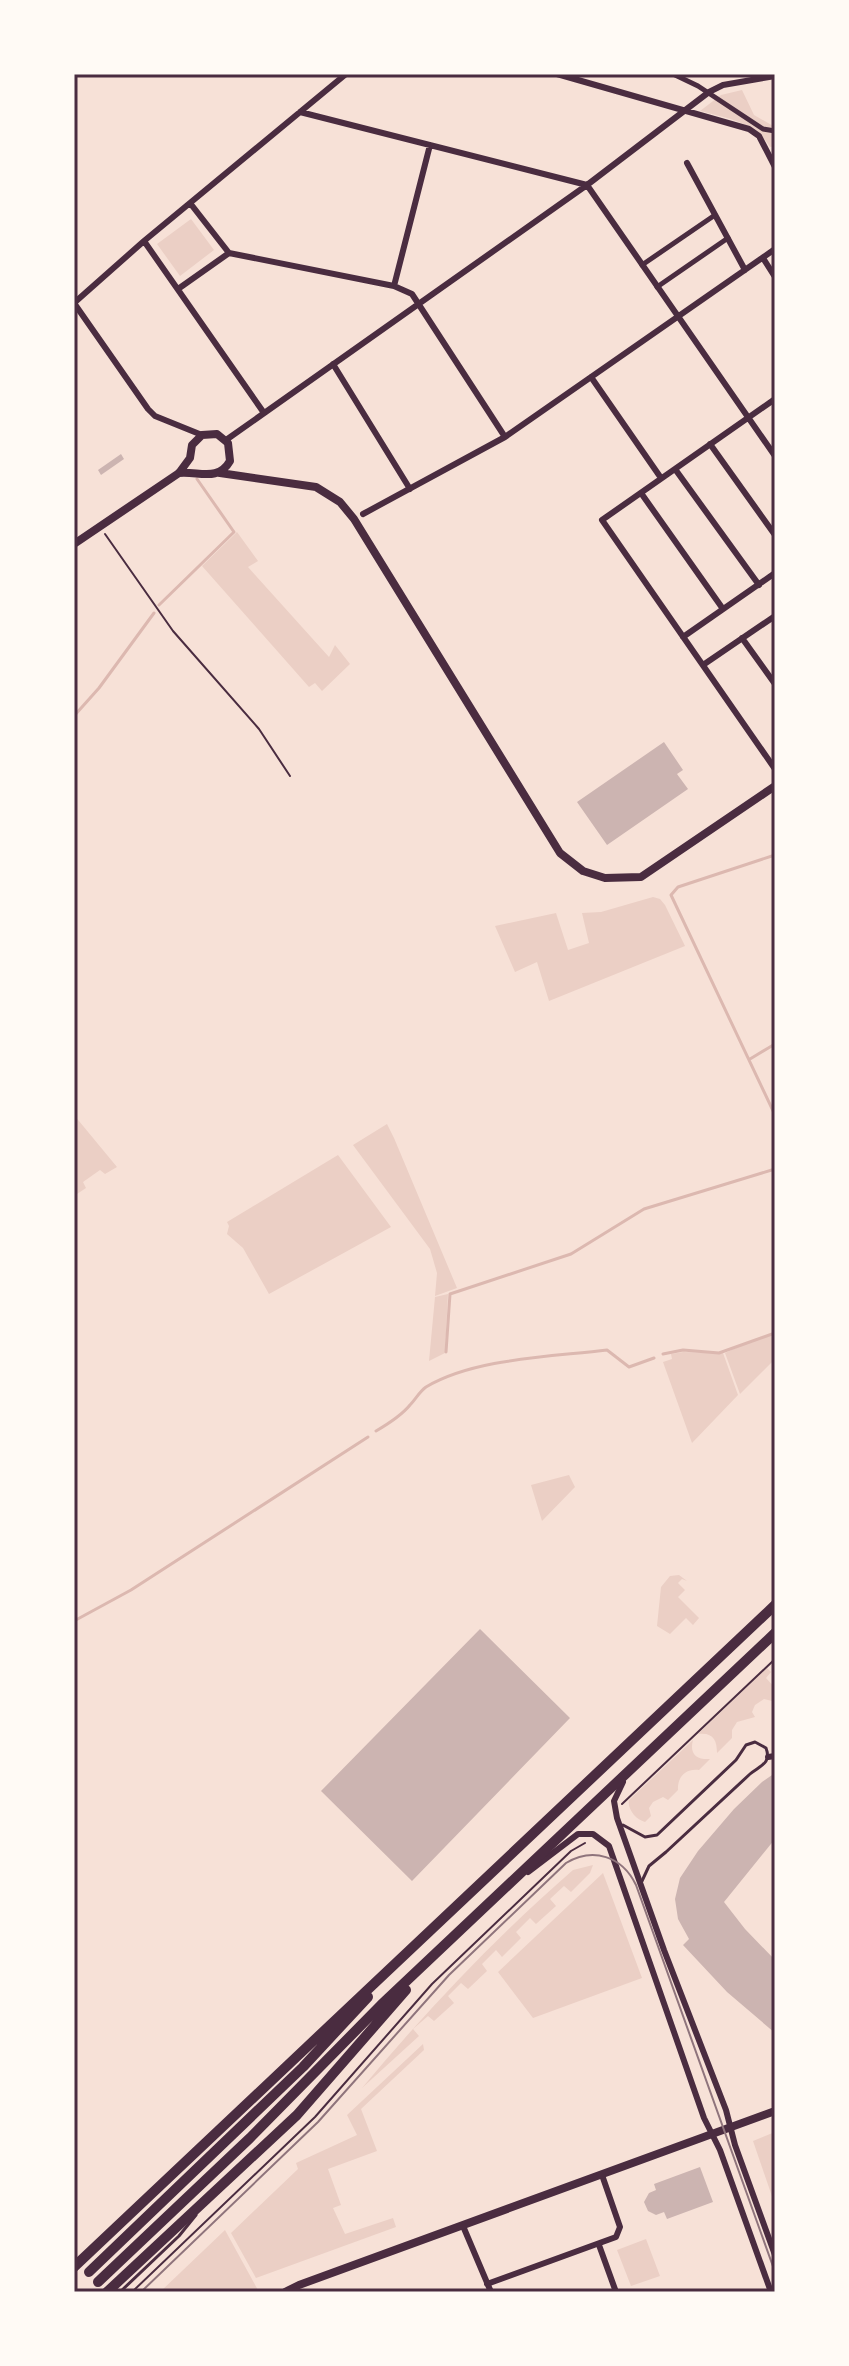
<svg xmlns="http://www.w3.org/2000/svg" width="849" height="2366" font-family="Ubuntu,sans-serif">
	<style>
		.green { fill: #ebcfc5 }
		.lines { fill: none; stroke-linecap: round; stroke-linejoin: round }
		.stream { stroke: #dcb8b0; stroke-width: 3 }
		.building { fill: #ccb4b1 }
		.path { stroke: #4a2c40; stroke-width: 2 }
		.service { stroke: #4a2c40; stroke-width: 3 }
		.pedestrian { stroke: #4a2c40; stroke-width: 5 }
		.minor { stroke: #4a2c40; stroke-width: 6 }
		.tertiary { stroke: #4a2c40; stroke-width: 8 }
		.primary { stroke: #4a2c40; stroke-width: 10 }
		.tram { stroke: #8f747c; stroke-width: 2 }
		.neatline { fill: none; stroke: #4a2c40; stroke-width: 3 }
	</style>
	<rect width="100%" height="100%" fill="#f7e1d7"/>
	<path class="green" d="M742,90L754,115L775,127V146L770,147C756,122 726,118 700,111L721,95Z
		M191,219L214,250L180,276L157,244Z
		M237,532L258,561L248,567L329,657L335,645L350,664L322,691L315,683L309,687L202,566Z
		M653,897L660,899L665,905L685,946L549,1001L537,962L515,972L495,926L556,913L568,950L589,943L582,913L601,912Z
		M74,1115L117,1167L105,1174L100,1170L83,1182L86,1188L74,1196Z
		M387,1124L394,1138L457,1288L435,1296L437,1273L430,1249L353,1145Z
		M338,1155L391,1227L269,1294L243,1248L227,1234L229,1226L227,1222Z
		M448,1294L445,1353L429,1361L435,1297Z
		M775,1335V1359L740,1394L725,1353L756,1339Z
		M683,1352L723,1353L738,1395L692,1443L663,1362L672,1359L671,1354Z
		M569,1475L575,1487L542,1521L531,1485Z
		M670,1576L679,1575L687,1581L682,1579L678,1583L685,1590L678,1597L699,1618L693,1625L686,1618L670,1634L657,1626L661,1587Z
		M767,1668L771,1672L766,1678L775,1688V1698L772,1701L764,1699L755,1705L752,1712L755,1717L737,1722L732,1730V1738L717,1753C717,1740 713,1732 698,1734Z
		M693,1740C689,1754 697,1760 710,1759L699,1770C686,1768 677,1777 678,1790L668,1800L663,1797L653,1802L649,1808L651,1816L645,1822C636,1820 627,1809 629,1800Z
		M593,1865L590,1873L571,1892L564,1886L550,1899L556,1906L536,1924L530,1918L516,1932L521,1938L502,1957L496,1950L482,1964L487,1971L468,1989L461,1983L448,1996L454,2003L434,2021L428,2016L413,2029L419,2036L362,2088C427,2010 496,1937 573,1870Z
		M603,1873L642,1978L533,2018L498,1972Z
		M423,2044L424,2050L361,2109L377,2151L328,2169L341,2205L333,2208L345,2234L393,2218L396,2227L256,2278L231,2233L298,2169L296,2163L357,2135L347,2115Z
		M775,2132V2205L753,2141Z
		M225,2230L259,2292H197L194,2289L190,2292H160Z
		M646,2239L660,2276L631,2286L617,2250Z"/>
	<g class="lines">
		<path class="stream" d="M159,605L234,532L197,479
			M74,716L99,688L154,613
			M775,855L678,887L671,895L775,1115
			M750,1059L775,1044
			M446,1352L450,1294L571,1254L644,1209L775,1169
			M663,1354L683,1350L719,1353L775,1333
			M376,1431C388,1424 401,1416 410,1405C416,1399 419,1392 426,1387C475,1358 551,1357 607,1350L629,1367L654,1358
			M74,1621L131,1590L368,1437"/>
	</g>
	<path class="building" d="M121,454L124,459L101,475L98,470Z
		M664,742L683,770L677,774L688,789L607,845L577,802Z
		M480,1629L570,1718L412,1881L321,1791Z
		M775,1773V1839L724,1902L745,1929L775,1960V2033L727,1992L683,1945L689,1939L678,1919L675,1899L680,1878L698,1851L734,1809L762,1782Z
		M700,2167L713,2202L667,2219L664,2212L656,2215L648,2211L644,2202L649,2193L656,2190L654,2184Z"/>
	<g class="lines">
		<path class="path" d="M105,534L173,631L259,729L290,776
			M622,1804L775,1659
			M132,2292L315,2117L432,1984L571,1851L585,1843"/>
		<path class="service" d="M623,1825L645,1837L657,1835L736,1760L746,1745L755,1742L766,1748C772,1764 759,1766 750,1774L666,1852L649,1866L642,1881
			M120,2292L179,2236L196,2215"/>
		<path class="pedestrian" d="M673,74L698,86L763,129L775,131
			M642,265L715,215
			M657,287L728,238"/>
		<path class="minor" d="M557,74L749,129L759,136L775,167
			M300,112L587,185L775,456
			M687,163L745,270
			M190,203L229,253L394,286L412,294L505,437
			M144,241L264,413
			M763,258L775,277
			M394,286L430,145
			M178,289L229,253
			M74,303L144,241L346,74
			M74,303L148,409L155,416L202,435
			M333,364L410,489
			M591,377L661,478
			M775,399L602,520L775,769
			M226,440L587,185L709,92L723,85L775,76
			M710,444L775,535
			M675,469L759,585
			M641,493L723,609
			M363,514L505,437L775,249
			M683,637L775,573
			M742,638L775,684
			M703,665L775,616
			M768,1757L775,1756
			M623,1782L614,1801L617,1818L664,1950L726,2110L735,2145L775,2255
			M528,1872L578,1834H593L609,1846L704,2118L720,2150L771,2292
			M463,2226L491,2292
			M599,2245L616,2292
			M487,2284L616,2237L620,2227L602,2175"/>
		<path class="tertiary" d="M220,473L316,487L340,502L354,519L560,853L583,871L605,878L641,877L775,786
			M74,544L179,473L190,458L192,445L202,435L217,434L228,443L230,461C218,482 199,471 179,473
			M285,2292L299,2285L775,2111"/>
		<path class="primary" d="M74,2267L775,1605
			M89,2272L303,2067L368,1997
			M98,2282L250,2138L381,2005L775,1633
			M107,2292L297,2115L406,1990"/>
		<path class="tram" d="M141,2292L318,2122L449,1975L566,1863C593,1847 622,1856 636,1885L775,2272"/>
	</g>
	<rect width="849" height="2366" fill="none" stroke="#fffaf5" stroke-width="152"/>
	<rect x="76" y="76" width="697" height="2214" class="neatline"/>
</svg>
